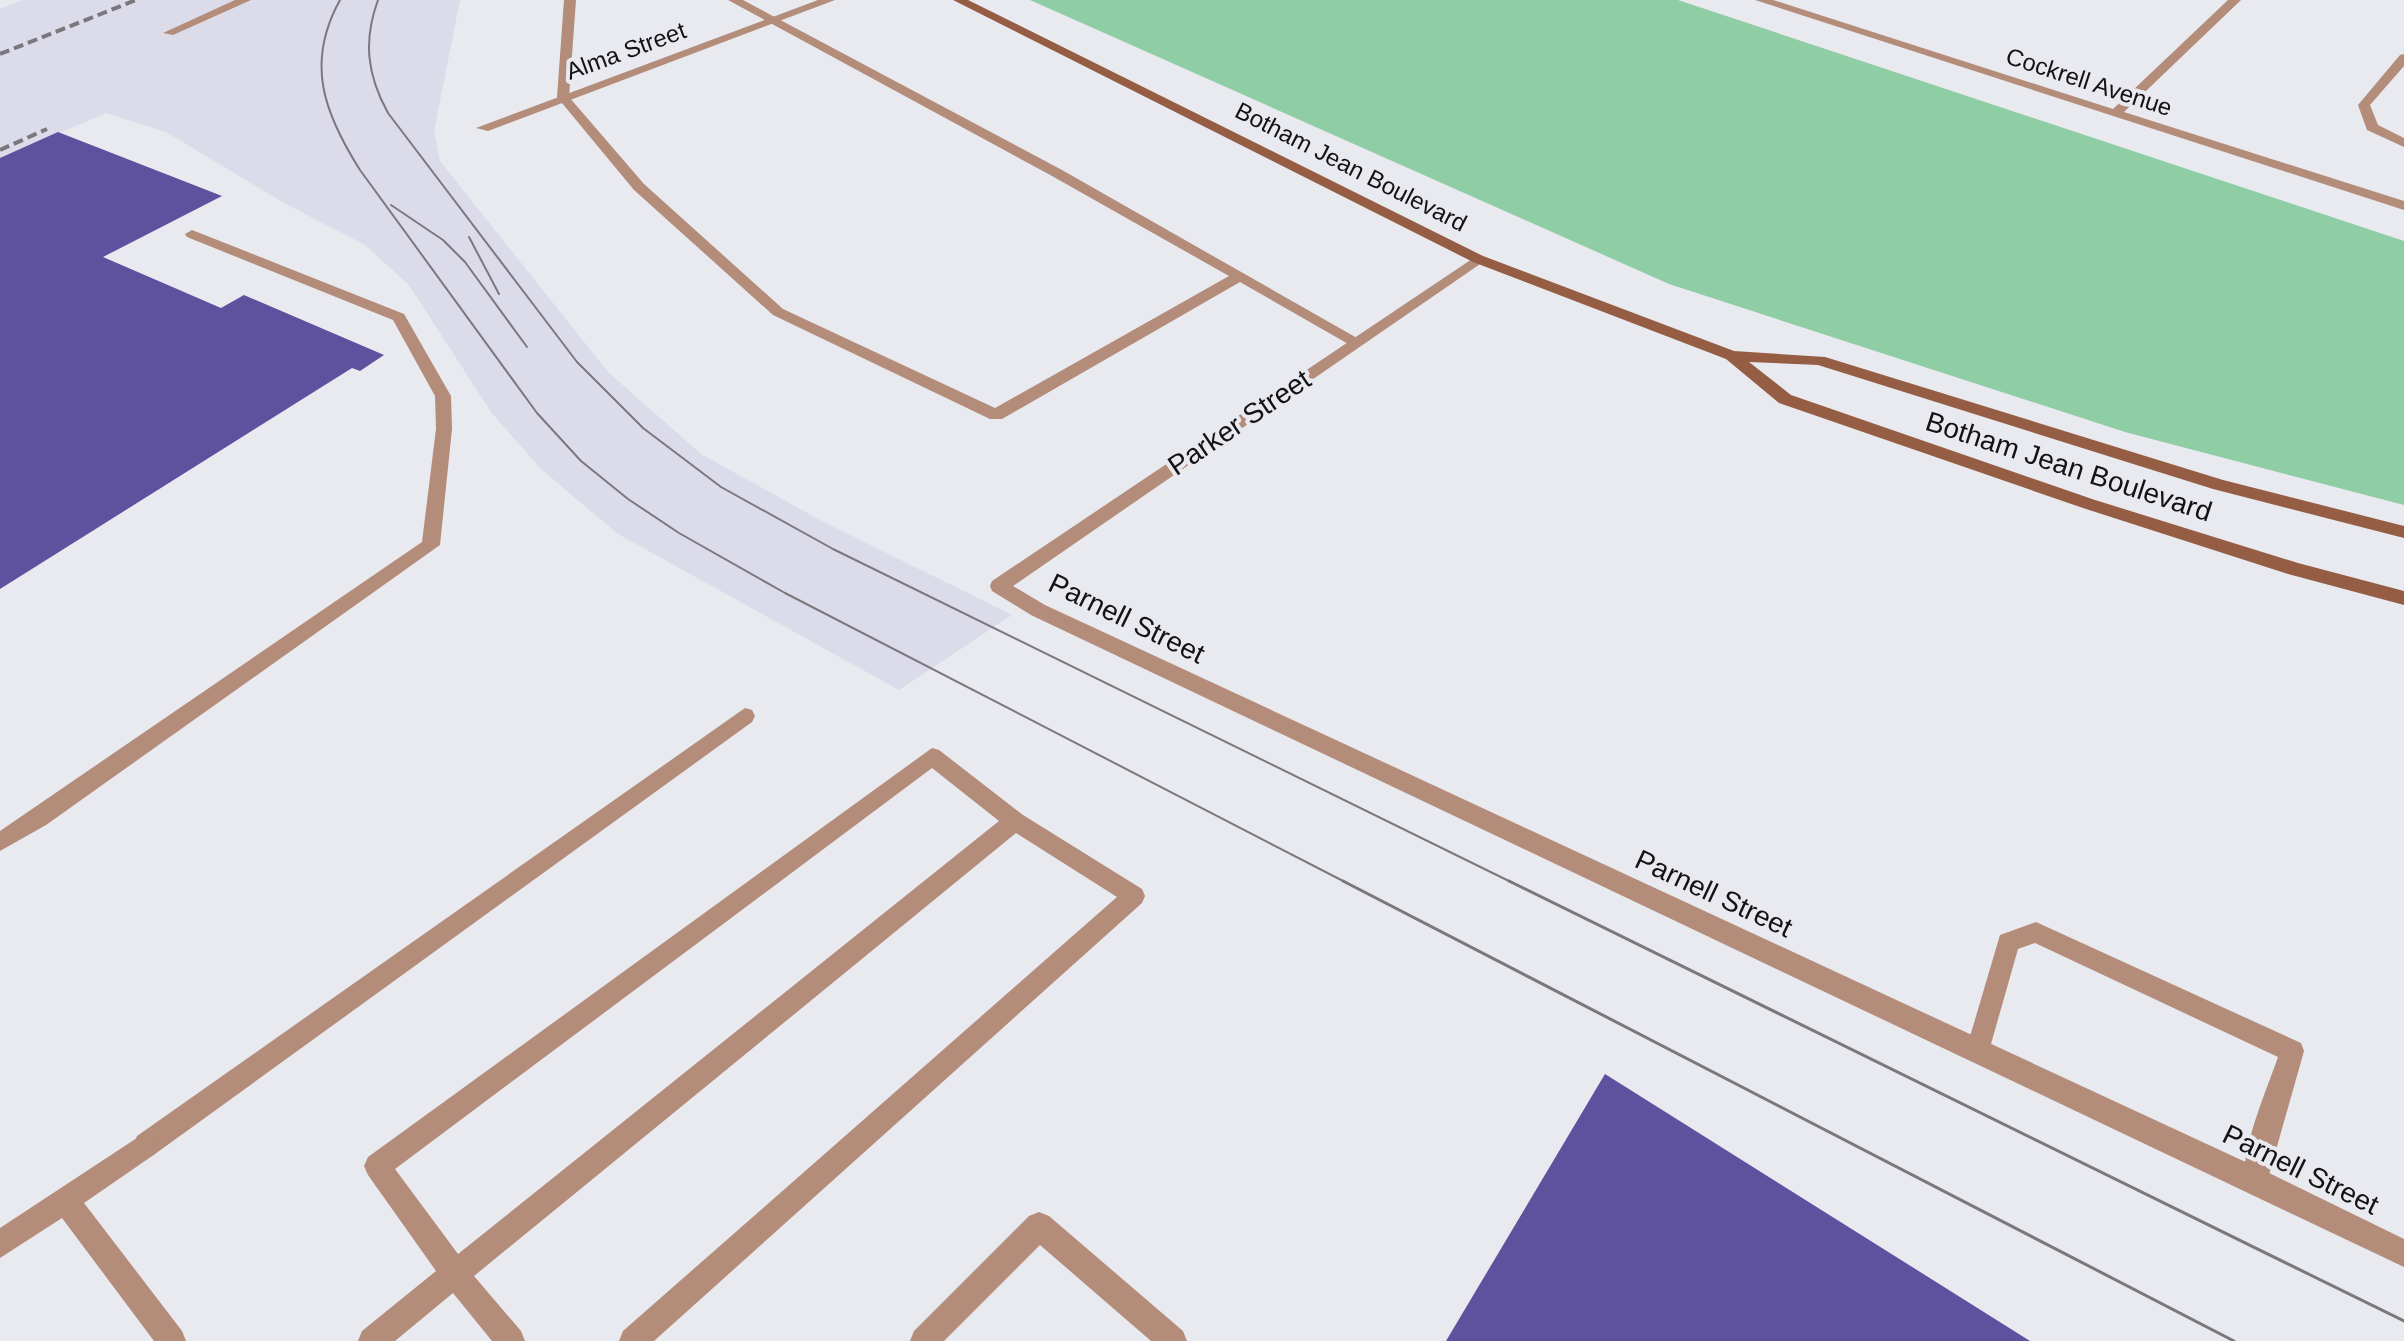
<svg xmlns="http://www.w3.org/2000/svg" width="2404" height="1341" font-family="Helvetica,sans-serif">
	<style>
		.built { fill: #dcdbea }
		.green { fill: #8fcda5 }
		.building { fill: #5e519e }
		.lines { fill: none; stroke-linecap: round; stroke-linejoin: round }
		.lane { fill: #b38c7a; fill-rule: evenodd }
		.street { fill: #b38c7a; fill-rule: evenodd }
		.secondary { fill: #955e44; fill-rule: evenodd }
		.tram-far1 { stroke: #79797d; stroke-width: 2 }
		.tram { stroke: #79797d; stroke-width: 3 }
		.rail { stroke: #79797d; stroke-width: 4; stroke-dasharray: 10 5; stroke-linecap: butt }
		.labels { text-anchor: middle; stroke-width: 8; stroke-linejoin: round; paint-order: stroke }
		.far-street-label { font-size: 24px; fill: #131215; stroke: #e9e9f0 }
		.street-label { font-size: 28px; fill: #131215; stroke: #e9e9f0 }
	</style>
	<rect width="100%" height="100%" fill="#e9e9f0"/>
	<path class="built" d="M22,0H460L434,131L440,161L608,372L701,454L820,520L1012,615L899,690L618,534L541,469L491,412L409,285L365,245L284,203L166,132L106,113L0,159V9Z"/>
	<path class="green" d="M1030,0H1678L2404,241V505L2125,432L1669,284Z"/>
	<path class="building" d="M58,132L222,196L103,257L221,308L244,295L384,355L360,371L352,368L0,589V158Z
		M1605,1074L2030,1341H1446Z"/>
	<g class="lines">
		<path class="lane" d="M235,0H251L173,35L163,33Z
			M564,0H576L569,97L644,184L783,309L995,408L1229,276L1052,176L728,0H743L1062,170L1364,342L1362,345H1350L1240,282L1002,419H990L773,315L634,190L557,97Z
			M2404,54V66L2370,105L2378,125L2404,138V147L2367,130L2358,105L2400,55Z
			M192,230L404,314L451,396L452,429L440,545L46,825L0,851V831L422,542L436,429L435,396L393,320L187,237L185,234Z
			M745,708L752,710L755,716L752,722L155,1154L146,1158L137,1154L133,1145L137,1136Z
			M932,748L939,750L1023,815L1142,889L1145,896L1142,903L654,1341H619L623,1331L1117,897L1016,833L474,1276L521,1331L525,1341H492L453,1293L395,1341H358L362,1331L436,1271L368,1175L364,1166L368,1157ZM932,768L999,821L458,1254L395,1169Z
			M2036,922L2301,1043L2304,1051L2265,1189L2256,1193L2247,1189C2235,1161 2268,1087 2278,1057L2035,943L2018,949L1987,1058L1978,1062L1969,1058L1966,1050L2000,935Z
			M1039,1212L1049,1216L1183,1331L1187,1341H1151L1040,1245L944,1341H910L914,1331L1029,1216Z"/>
		<path class="street" d="M818,0H835L488,131L476,128Z
			M1755,0H1773L2113,109L2228,0H2241L2124,112L2404,201V210Z
			M1478,255L1485,259L1483,262L1013,586L1045,605L2265,1171L2404,1239V1267L1031,615L992,591L990,586L992,581Z
			M146,1132L155,1136L159,1145L155,1154L84,1203L182,1331L186,1341H154L62,1218L0,1258V1228Z"/>
		<path class="secondary" d="M953,0H968L1483,256L1734,351L1825,357L2223,480L2404,526V538L2213,489L1818,365L1749,362L1791,395L2095,500L2298,563L2404,591V605L2288,574L2083,508L1779,403L1726,359L1473,262Z"/>
		<path class="tram-far1" d="M340,0C305,63 324,113 360,170L537,413L581,461L628,499L679,533L785,593L1347,883
			M378,0C363,41 367,75 388,113L577,362L643,428L721,487L833,549L1513,883
			M391,205L443,240L465,262L527,347
			M469,237L499,294"/>
		<path class="tram" d="M1343,881L2234,1341
			M1509,881L2404,1321"/>
		<path class="rail" d="M0,54L136,0
			M0,150L47,129"/>
	</g>
	<g class="labels">
		<g class="far-street-label">
			<text transform="translate(626 51) rotate(-20)" y="8">Alma Street</text>
			<text transform="translate(2089 82) rotate(18)" y="8">Cockrell Avenue</text>
			<text transform="translate(1351 167) rotate(27)" y="8">Botham Jean Boulevard</text>
		</g>
		<g class="street-label">
			<text transform="translate(1239 422) rotate(-34)" y="10">Parker Street</text>
			<text transform="translate(2069 466) rotate(18)" y="10">Botham Jean Boulevard</text>
			<text transform="translate(1127 618) rotate(26)" y="10">Parnell Street</text>
			<text transform="translate(1714 893) rotate(25)" y="10">Parnell Street</text>
			<text transform="translate(2301 1169) rotate(26)" y="10">Parnell Street</text>
		</g>
	</g>
</svg>
